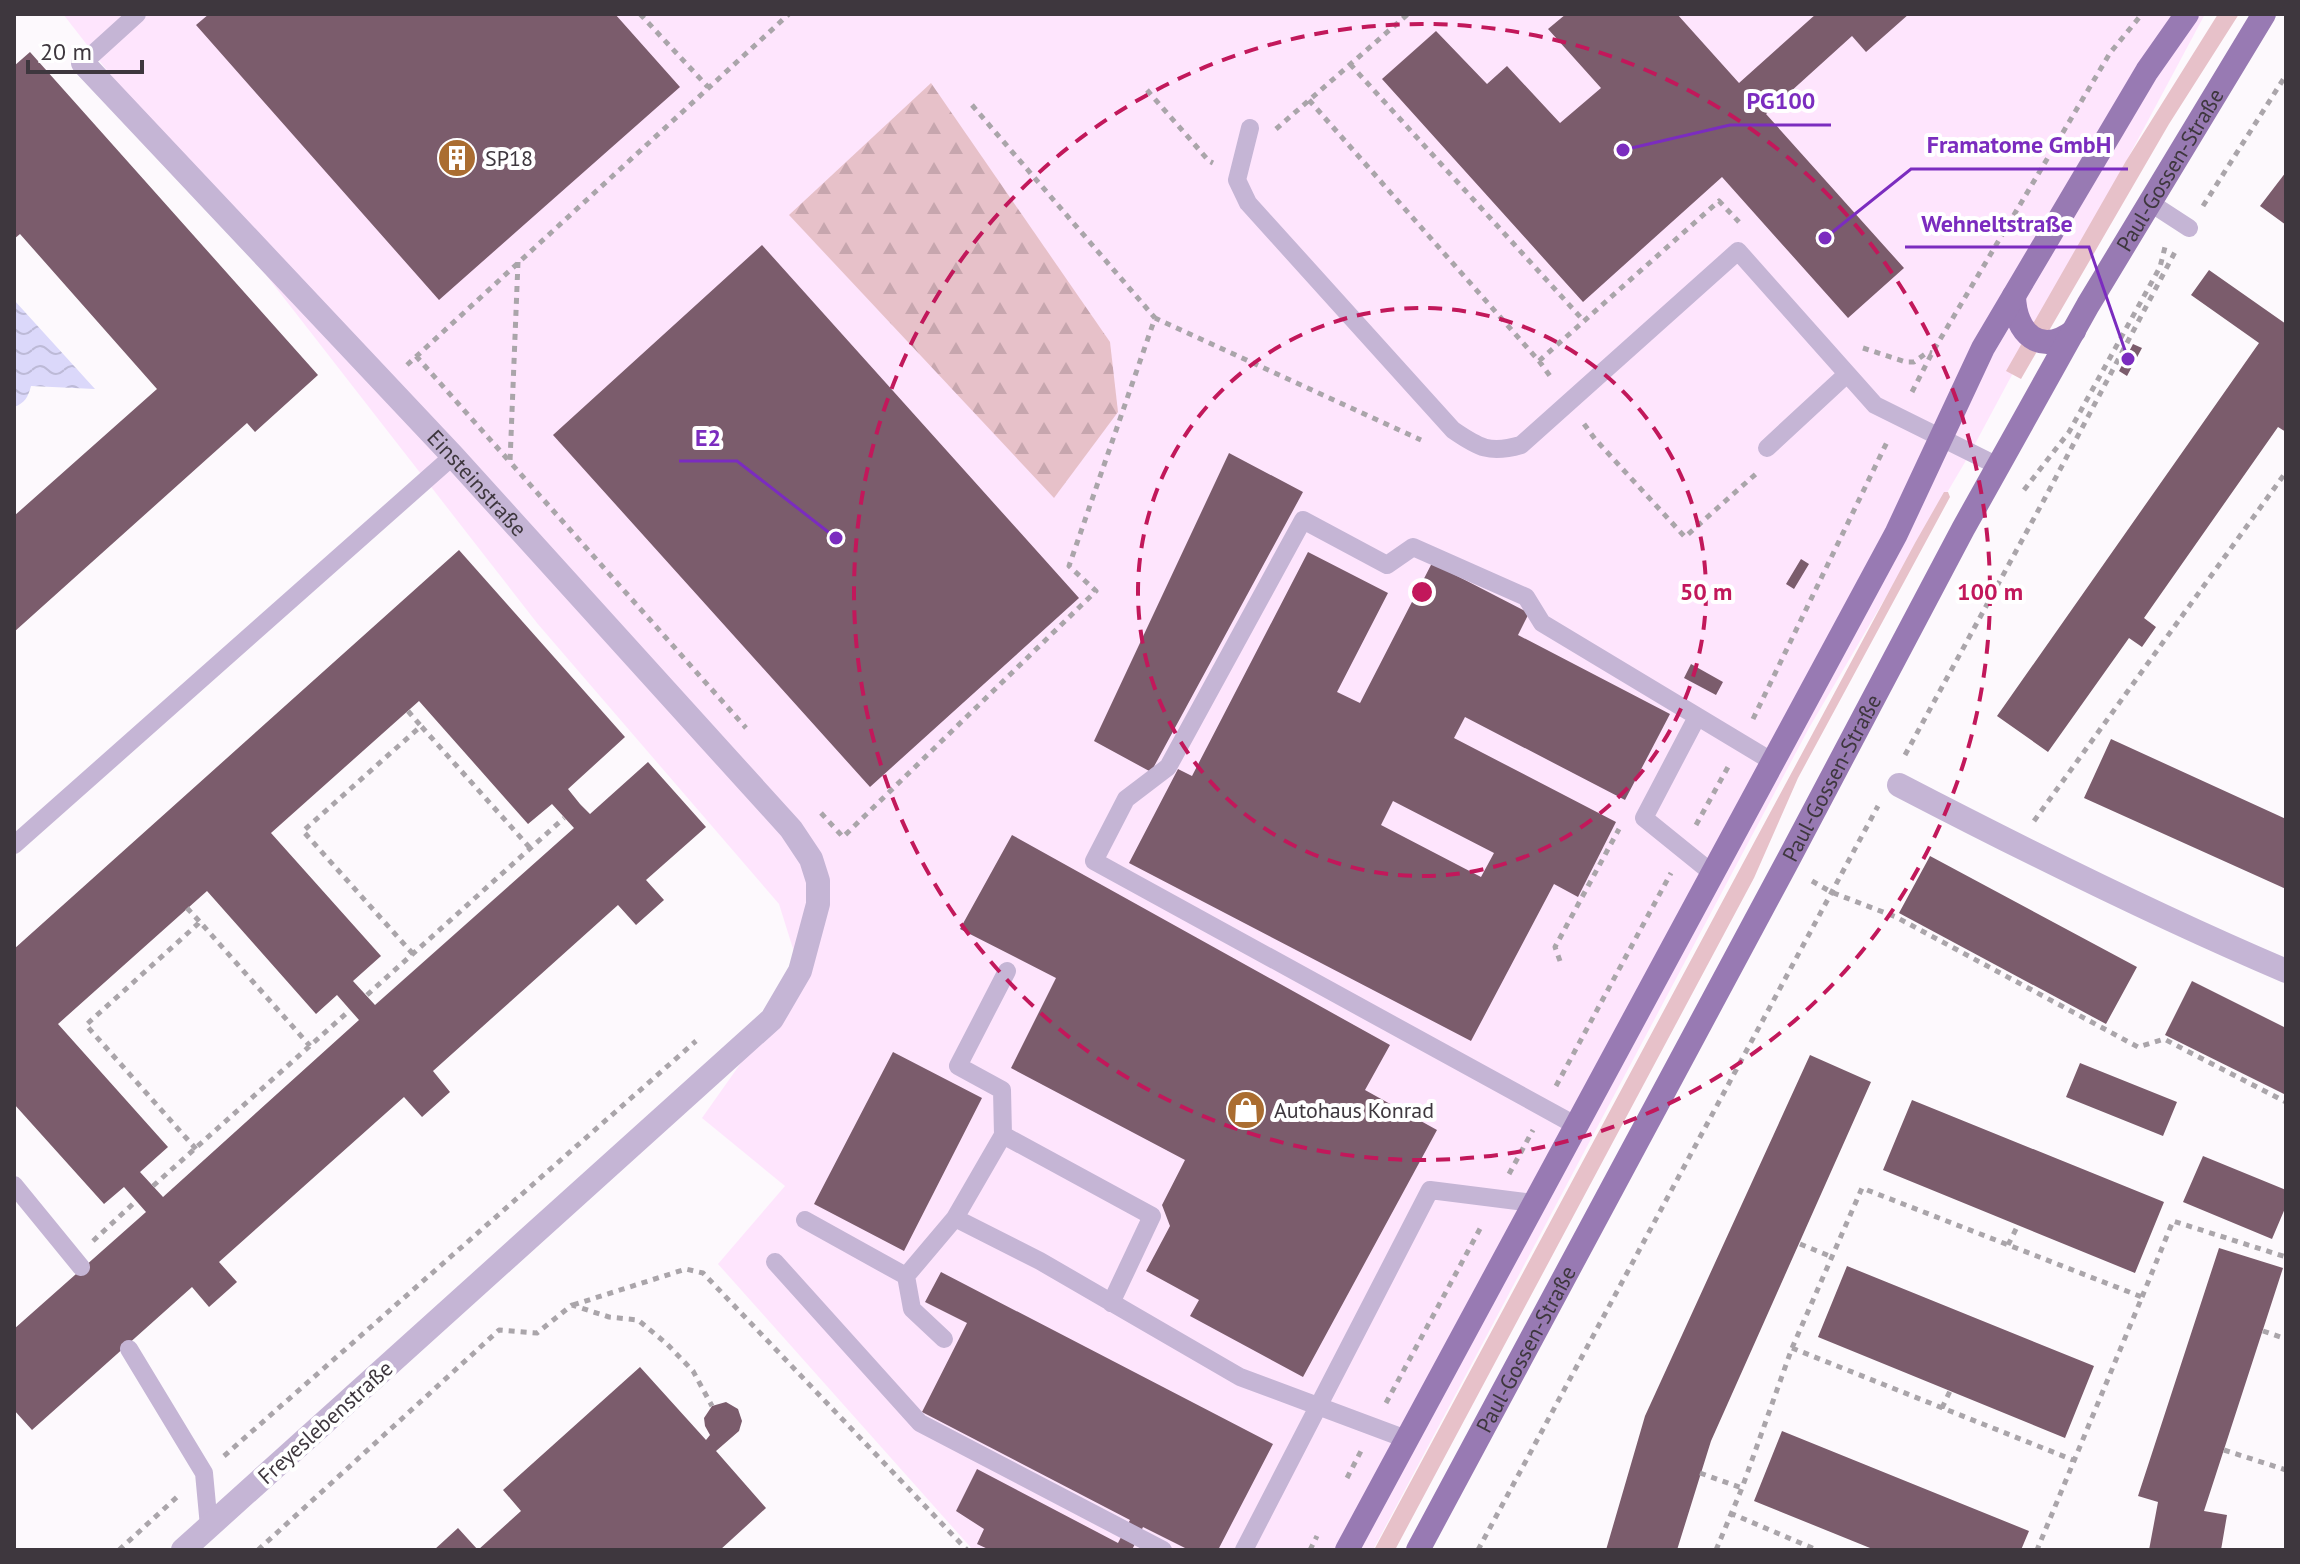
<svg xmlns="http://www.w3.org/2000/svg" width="2300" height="1564" font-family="'PT Sans',sans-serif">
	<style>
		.built { fill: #fee5fd }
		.grass { fill: #e7c1c9 }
		.forest { fill: url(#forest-firs) }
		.water { fill: url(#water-waves) }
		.building { fill: #7b5c6c; fill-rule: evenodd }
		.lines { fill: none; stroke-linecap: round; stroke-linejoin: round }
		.path { stroke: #aaa5aa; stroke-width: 5; stroke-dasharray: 6 6; stroke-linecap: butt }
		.lane { stroke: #c5b5d5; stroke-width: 18 }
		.street { stroke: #c5b5d5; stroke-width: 24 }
		.primary { stroke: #987ab3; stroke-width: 24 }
		.ring { fill: none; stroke: #c2185b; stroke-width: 4; stroke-dasharray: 14 10 }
		.labels { text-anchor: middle; stroke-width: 8; stroke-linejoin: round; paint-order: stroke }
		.poi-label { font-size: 22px; fill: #3e373e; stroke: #fff; text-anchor: start }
		.street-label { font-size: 22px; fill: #3e373e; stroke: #fff }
		.centre { fill: #c2185b; stroke: #fff; stroke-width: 4 }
		.ring-label { font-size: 24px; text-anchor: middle; font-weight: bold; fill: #c2185b; stroke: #fff; stroke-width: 8; stroke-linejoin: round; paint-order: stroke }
		.leader { fill: none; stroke: #7b2cbf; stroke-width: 3 }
		.callout-dot { fill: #7b2cbf; stroke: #fff; stroke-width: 3 }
		.callout-label { font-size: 24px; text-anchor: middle; font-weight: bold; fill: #7b2cbf; stroke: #fff; stroke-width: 8; stroke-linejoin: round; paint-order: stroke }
	</style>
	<defs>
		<pattern id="forest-firs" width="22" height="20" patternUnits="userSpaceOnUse" patternTransform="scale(2)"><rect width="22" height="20" fill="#e7c1c9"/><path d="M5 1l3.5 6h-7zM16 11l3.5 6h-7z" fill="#c7a6ae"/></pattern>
		<pattern id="water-waves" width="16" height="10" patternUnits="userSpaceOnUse" patternTransform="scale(2)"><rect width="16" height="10" fill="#dbd8fa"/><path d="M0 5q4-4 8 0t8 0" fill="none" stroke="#bdbad7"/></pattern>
	</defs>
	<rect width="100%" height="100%" fill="#fdf9fd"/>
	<path class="built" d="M63,14H2205L1968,457L1809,728L1373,1550H973L718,1264L785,1186L702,1118L772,1019L800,971L779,904L537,623Z"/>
	<path class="grass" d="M2218,14H2239L2169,124L2021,379L2006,371L2126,161Z
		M1944,492H1948L1950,497L1798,778L1754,878L1395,1550H1374L1915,543Z"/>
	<path class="forest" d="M931,83L1110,342L1118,412L1054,498L789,215Z"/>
	<path class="water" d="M14,300L95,389L31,386C28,397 25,403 14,407Z"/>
	<path class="building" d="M209,14H615L680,87L439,300L196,25Z
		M1566,14H1677L1739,83L1816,14H1909L1866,52L1852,36L1766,114L1904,268L1848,318L1722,177L1583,302L1382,79L1436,31L1487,84L1507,66L1560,123L1601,88L1548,29Z
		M30,52L318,375L255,432L247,423L14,632V516L157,389L20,234L14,239V66Z
		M2286,172V225L2260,206Z
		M762,245L1079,598L870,787L553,435Z
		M2209,270L2286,324V432L2278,427L2144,618L2156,627L2142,647L2129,638L2048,752L1997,716L2259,343L2191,295Z
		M2133,344L2142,348L2127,376L2119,371Z
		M1229,453L1303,492L1151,772L1094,741Z
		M459,550L625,737L568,789L580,804L590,814L648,762L706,827L646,880L664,900L636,925L618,905L433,1071L450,1092L422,1117L404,1097L219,1262L237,1282L209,1307L192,1287L32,1430L14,1410V1329L146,1212L124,1187L104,1204L14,1104V949ZM419,701L528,824L552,804L574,828L375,1005L353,981L381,956L271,833ZM207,891L316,1014L337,995L359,1020L163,1197L140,1172L168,1147L58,1024Z
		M1308,552L1388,593L1337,692L1360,703L1432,563L1529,613L1518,635L1670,714L1625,800L1465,717L1454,738L1616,822L1578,897L1554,884L1471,1041L1129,863L1178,769L1192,776ZM1393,801L1494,853L1481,877L1381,825Z
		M1801,559L1809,564L1794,589L1786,584Z
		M1691,664L1723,682L1716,695L1684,678Z
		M2111,739L2286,819V889L2084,798Z
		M1012,835L1390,1045L1365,1090L1437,1130L1303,1377L1190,1316L1199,1300L1146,1271L1170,1226L1162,1205L1185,1160L1011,1068L1056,978L960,929Z
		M1930,856L2137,967L2106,1024L1899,913Z
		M2192,981L2286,1028V1095L2165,1035Z
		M893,1052L982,1098L904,1251L814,1204Z
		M1810,1055L1871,1082L1711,1441L1677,1550H1606L1645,1416Z
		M2080,1063L2177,1102L2163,1136L2066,1097Z
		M1912,1100L2164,1202L2135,1273L1883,1170Z
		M2203,1156L2286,1190V1206L2272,1239L2183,1202Z
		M2219,1248L2283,1268L2204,1511L2227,1515L2221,1550H2149L2158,1502L2138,1496Z
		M1847,1266L2094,1366L2065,1438L1818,1337Z
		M941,1272L1273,1444L1218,1550H1189L1143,1527L1132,1550H990L977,1544L984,1529L956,1511L977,1469L1118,1543L1130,1520L922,1412L967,1323L925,1302Z
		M640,1367L706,1440L710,1435L705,1426L704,1418L712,1406L726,1402L738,1409L742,1421L739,1431L716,1451L766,1508L720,1550H478L521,1511L503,1490Z
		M1782,1431L2029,1531L2021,1550H1875L1754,1501Z
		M458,1528L478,1550H434Z"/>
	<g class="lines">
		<path class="path" d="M640,14L708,87
			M1350,64L1583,320
			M1147,90L1209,161L1213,163
			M1309,100L1539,361L1719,201L1739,222
			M972,105L1155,318
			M1276,129L1408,14
			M2203,206L2286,75
			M518,262L510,462L746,728
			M1863,348L1906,362H1914L1928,352L1932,353
			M416,356L510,462
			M1539,361L1553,380
			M407,365L789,14
			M1912,392L1932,353L2110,53L2142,14
			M1584,424L1595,439L1685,537L1758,472
			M2024,490L2069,432L2160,267L2166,243
			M408,711L421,726
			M1753,719L1888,440
			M1905,755L2045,498L2175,252
			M821,813L843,837L1096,591L1069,566L1155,318L1421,440
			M2034,821L2286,472
			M1696,825L1728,767
			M1812,881L1831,892L1896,917L2138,1047L2164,1039L2286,1102
			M187,908L200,922
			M413,954L303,831L421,726L531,849
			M1560,961L1555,947L1619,829
			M367,995L564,818
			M1556,1086L1671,873
			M196,1149L86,1025L200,922L310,1046
			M1509,1174L1533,1130
			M153,1186L350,1010
			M93,1241L136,1201
			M1800,1244L1832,1257
			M2008,1245L2018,1225
			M2142,1297L2173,1221L2286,1257
			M573,1305L686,1269L703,1273L967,1550
			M2263,1331L2286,1339
			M1792,1348L2073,1460
			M1386,1403L1482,1225
			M1942,1408L1950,1391
			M2224,1450L2286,1470
			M224,1456L696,1041
			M1700,1473L1742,1488
			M1347,1478L1361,1451
			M1730,1513L1817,1550
			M119,1550L177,1497
			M258,1550L499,1330L537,1333L572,1305L609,1317L638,1320L667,1344L693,1371L712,1406
			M1310,1550L1317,1536
			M1478,1550L1878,806
			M1716,1550L1742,1488L1792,1348L1862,1188L2142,1297L2037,1550"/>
		<path class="lane" d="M83,63L137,14
			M1250,128L1237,180L1248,203L1453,430C1479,448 1490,454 1521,445L1738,251L1875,405L1998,466
			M2149,202L2189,228
			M1767,448L1847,374
			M1697,717L1644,818L1712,873
			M14,845L453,456
			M1007,971L958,1066L1002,1090L1003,1135L1152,1216L1111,1303
			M1575,1125L1094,861L1126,799L1168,767L1303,520L1387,565L1413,547L1526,597L1542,623L1773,762
			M1003,1135L955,1218L1040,1261L1240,1377L1406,1439
			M14,1185L81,1267
			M805,1220L906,1276L912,1309L944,1339
			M775,1262L920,1423L1163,1550
			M906,1276L955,1218
			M129,1349L204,1473L209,1526
			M1244,1550L1430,1190L1533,1203"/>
		<g class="street">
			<path id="s1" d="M83,63L453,456L791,829L811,859L818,881V904L800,971L772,1019L183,1550"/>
			<path d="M1899,785C2026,851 2154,915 2286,971"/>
		</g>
		<g class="primary">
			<path d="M2014,296C2015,333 2040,357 2074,331"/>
			<path d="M1347,1550L1896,534L1983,348L2147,71L2187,14"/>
			<path id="s2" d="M1418,1550L1786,864L1963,529L2088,305L2264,14"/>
		</g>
	</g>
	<g class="ring">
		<circle cx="1422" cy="592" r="284"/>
		<circle cx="1422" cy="592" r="568"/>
	</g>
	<defs>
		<g id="building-disc" transform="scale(2)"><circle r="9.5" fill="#aa6d31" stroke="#fff"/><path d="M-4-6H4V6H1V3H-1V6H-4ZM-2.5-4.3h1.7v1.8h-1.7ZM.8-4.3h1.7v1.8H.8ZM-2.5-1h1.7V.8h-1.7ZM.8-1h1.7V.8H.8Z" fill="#fff"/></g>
		<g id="shop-disc" transform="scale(2)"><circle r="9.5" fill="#aa6d31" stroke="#fff"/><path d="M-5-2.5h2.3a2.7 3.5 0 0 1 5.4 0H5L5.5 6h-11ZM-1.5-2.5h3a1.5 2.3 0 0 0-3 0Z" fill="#fff"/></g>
	</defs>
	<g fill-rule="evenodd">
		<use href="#building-disc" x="457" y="158"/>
		<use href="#shop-disc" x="1246" y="1110"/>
	</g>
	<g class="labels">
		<g class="poi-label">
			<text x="485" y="166">SP18</text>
			<text x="1274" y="1118">Autohaus Konrad</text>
		</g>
		<g class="street-label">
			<text dy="8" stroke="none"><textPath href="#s2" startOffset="1572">Paul-Gossen-Straße</textPath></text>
			<text dy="8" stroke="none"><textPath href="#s1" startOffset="576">Einsteinstraße</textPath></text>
			<text dy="8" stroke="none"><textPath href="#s2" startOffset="876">Paul-Gossen-Straße</textPath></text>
			<text dy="8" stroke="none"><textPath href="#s2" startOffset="228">Paul-Gossen-Straße</textPath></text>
			<text transform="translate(325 1422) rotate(-42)" y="8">Freyeslebenstraße</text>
		</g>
	</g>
	<circle cx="1422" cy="592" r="12" class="centre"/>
	<g class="ring-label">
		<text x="1706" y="600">50 m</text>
		<text x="1990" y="600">100 m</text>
	</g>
	<path class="leader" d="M1623 150L1730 125H1831M1825 238L1911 169H2128M2128 359L2089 247H1905M836 538L737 461H679"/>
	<g class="callout-dot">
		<circle cx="1623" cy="150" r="8"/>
		<circle cx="1825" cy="238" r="8"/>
		<circle cx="2128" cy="359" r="8"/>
		<circle cx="836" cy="538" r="8"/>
	</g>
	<g class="callout-label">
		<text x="1781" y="109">PG100</text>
		<text x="2019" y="153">Framatome GmbH</text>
		<text x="1997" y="232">Wehneltstraße</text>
		<text x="708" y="446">E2</text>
	</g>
	<rect width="2300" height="1564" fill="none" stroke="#3e373e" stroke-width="32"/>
	<path d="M28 60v12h114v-12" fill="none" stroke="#3e373e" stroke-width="4"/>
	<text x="40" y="60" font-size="24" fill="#3e373e" stroke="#ffffff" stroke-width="6" paint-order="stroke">20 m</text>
</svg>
